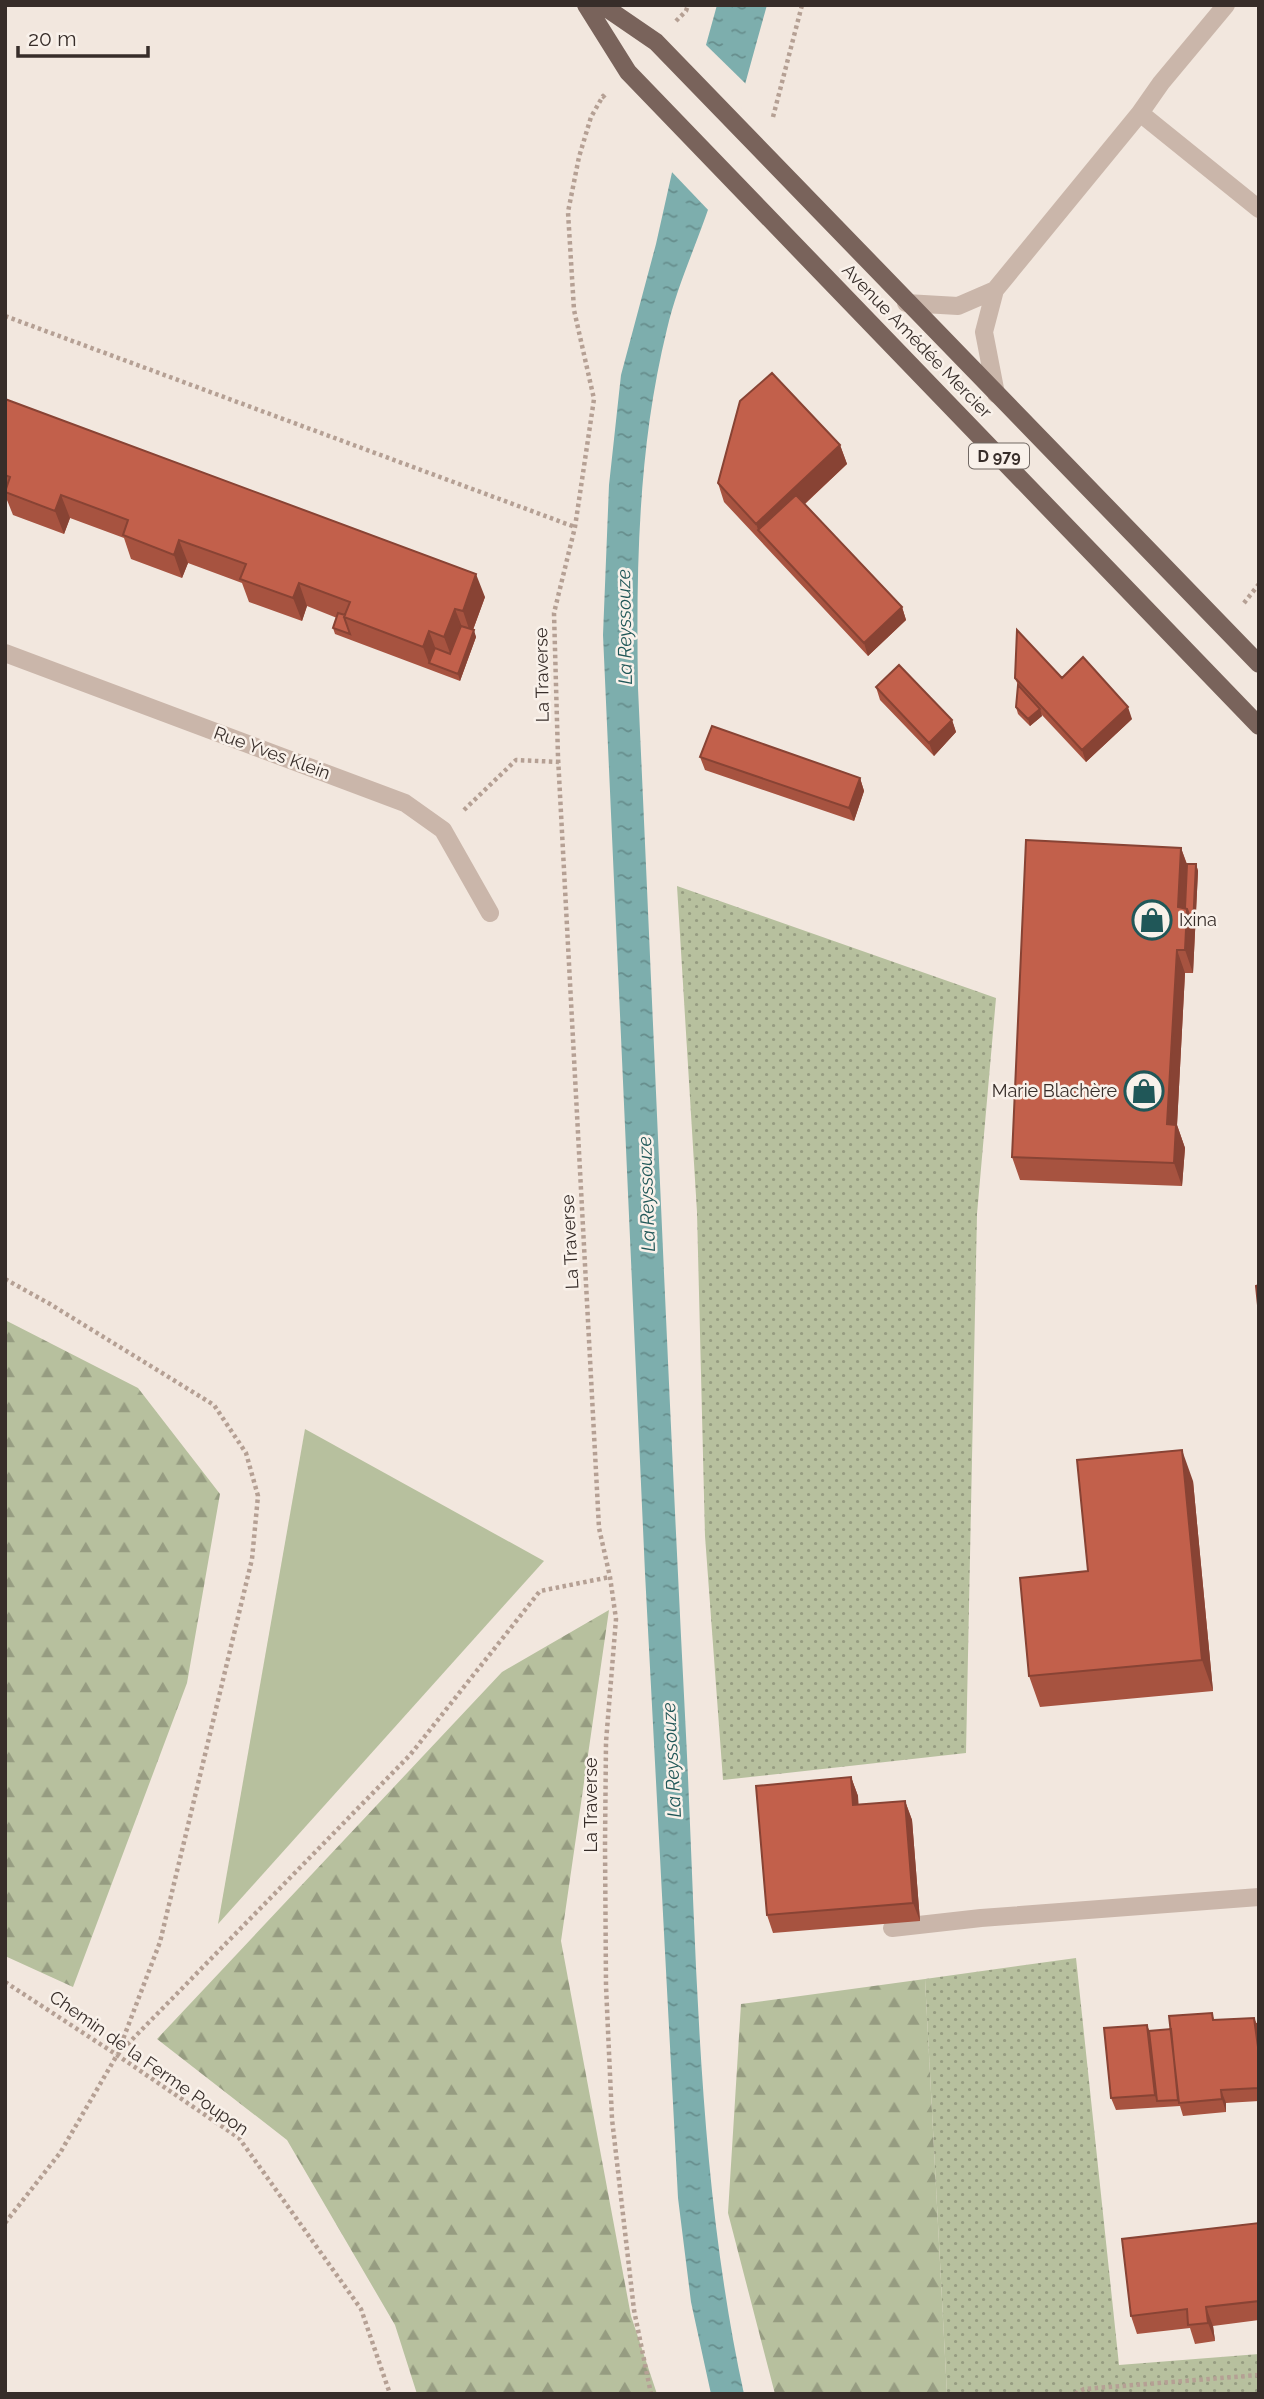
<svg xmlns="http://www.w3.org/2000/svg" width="1264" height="2399" font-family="Raleway,sans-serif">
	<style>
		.green { fill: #b7c09e }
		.forest { fill: url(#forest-firs) }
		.park { fill: url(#park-dots) }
		.water { fill: url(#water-ripples) }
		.pier { fill: #f2e7de }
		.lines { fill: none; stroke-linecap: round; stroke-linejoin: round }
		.path { stroke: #b5a094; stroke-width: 4.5; stroke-dasharray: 3.5 3.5; stroke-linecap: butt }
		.lane { stroke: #cab6aa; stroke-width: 18 }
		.street { stroke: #cab6aa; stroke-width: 18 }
		.primary { stroke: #79635b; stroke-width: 18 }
		.wall { fill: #a75340 }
		.shaded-wall { fill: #884334 }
		.building { fill: #c2604b; stroke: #884334; stroke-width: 2 }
		.labels { text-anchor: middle; stroke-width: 5; stroke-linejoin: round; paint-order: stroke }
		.shield { fill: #f9f1ea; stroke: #716863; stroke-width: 2 }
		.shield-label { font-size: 16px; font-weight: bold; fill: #372d29 }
		.street-label { font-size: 18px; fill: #372d29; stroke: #f9f1ea }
		.poi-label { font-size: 18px; fill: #372d29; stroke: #f9f1ea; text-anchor: start }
		.water-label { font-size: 19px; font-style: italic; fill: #205758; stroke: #f9f1ea }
	</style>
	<defs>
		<pattern id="forest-firs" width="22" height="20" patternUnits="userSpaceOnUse" patternTransform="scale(1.75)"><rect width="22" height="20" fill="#b7c09e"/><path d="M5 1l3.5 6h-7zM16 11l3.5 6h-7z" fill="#969c81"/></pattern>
		<pattern id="park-dots" width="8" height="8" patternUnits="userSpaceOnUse" patternTransform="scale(1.75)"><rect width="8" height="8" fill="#b7c09e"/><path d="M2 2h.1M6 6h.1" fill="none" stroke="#969c81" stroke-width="1.8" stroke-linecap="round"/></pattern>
		<pattern id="water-ripples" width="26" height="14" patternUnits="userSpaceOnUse" patternTransform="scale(1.75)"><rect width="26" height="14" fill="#7daead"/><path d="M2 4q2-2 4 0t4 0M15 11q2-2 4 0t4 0" fill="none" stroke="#678e8d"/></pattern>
	</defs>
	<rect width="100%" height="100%" fill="#f2e7de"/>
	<path class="green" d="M305,1429L544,1561L218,1924Z"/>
	<path class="forest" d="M5,1320L138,1388L220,1494L187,1683L73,1987L5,1956Z
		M609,1610L561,1941L631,2316L657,2394H417L395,2325L287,2140L157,2039L502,1672Z
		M925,1979L947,2394H775L728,2213L741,2004Z"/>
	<path class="park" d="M677,886L996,998L977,1214L966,1753L723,1780L705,1536L697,1212Z
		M1076,1958L1119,2365L1259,2354V2394H947L925,1979Z"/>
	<path class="water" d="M717,5H767C748,72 731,139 710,204C696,246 677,286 667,329C638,447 636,568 638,688C654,1037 668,1386 686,1735C697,1954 697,2179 744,2394H711L691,2302L678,2198L645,1573L603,635L609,485L621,375L656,244L677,150Z"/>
	<path class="pier" d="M703,42L748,86L711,213L669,169Z"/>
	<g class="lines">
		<path class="path" d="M676,21L686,11L688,5
			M605,98L603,96L591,117L579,157L568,212L574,310L594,399L575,527L554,613L558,757L599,1528L610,1577L616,1619L606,1742L605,1845L606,1986L612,2119L634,2310L651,2394
			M773,117L802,5
			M5,316L575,527
			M1244,603L1259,584
			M464,810L516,760L559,762
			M5,1279L50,1304L214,1405L246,1453L258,1496L252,1559L160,1942L117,2055
			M5,1982L117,2055L239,2138L361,2309L390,2394
			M5,2223L60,2153L117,2055L410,1755L540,1591L610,1577
			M1075,2394L1084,2389L1259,2375"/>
		<path class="lane" d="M1140,113L1161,83L1226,5
			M906,303L958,306L995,290
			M996,394L984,332L995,290L1140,113L1259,209
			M892,1928L981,1918L1259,1897"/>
		<path class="street" d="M5,653L405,803L443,830L490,913"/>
		<path class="primary" d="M586,5L628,72L1259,726
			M602,5L656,42L1259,664"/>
	</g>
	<path class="wall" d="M5,399L485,597L473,630L476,637L460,681L335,634L333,628L337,618L307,606L302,621L249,602L242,583L188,563L182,578L131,559L124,538L70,518L64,534L13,515L5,495Z
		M840,445L847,464L805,504L902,607L906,620L868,656L724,502L718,483Z
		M1015,678H1062L1132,719L1086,762L1041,714L1042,716L1030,726L1018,714L1016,707L1018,685Z
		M876,687L952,720L956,732L934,756L880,700Z
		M700,757L860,778L864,791L854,821L705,770Z
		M1181,848L1187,864H1196L1198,871L1193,973H1185L1177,1125L1185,1148L1182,1186L1020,1180L1012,1157Z
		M1193,1481L1213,1691L1040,1707L1029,1676L1088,1571Z
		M851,1777L858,1796V1805L905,1801L912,1820L920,1921L773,1933L767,1915Z
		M1212,2013L1214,2020L1254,2018L1257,2024H1259V2101L1226,2103V2112L1183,2116L1180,2106L1116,2110L1111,2098L1147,2025L1149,2031L1171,2029Z
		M1259,2223V2320L1213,2326L1215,2341L1195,2344L1190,2328L1137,2334L1131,2316Z"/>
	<path class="shaded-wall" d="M840,445L847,464L767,539L758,530L763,543L756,524Z
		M61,495L70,518L64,534L55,511Z
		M179,540L188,563L182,578L174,555Z
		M476,574L485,597L471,635L463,611Z
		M299,583L307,606L302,621L293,598Z
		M902,607L906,620L868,656L864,643Z
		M455,609L464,632L453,661L444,637Z
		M474,630L476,637L460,681L458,674Z
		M429,631L438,655L429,663L423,647Z
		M1128,707L1132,719L1086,762L1082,750Z
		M1040,709L1042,716L1030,726L1028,719Z
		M952,720L956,732L934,756L929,743Z
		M860,778L864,791L854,821L849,808Z
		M1181,848L1189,871L1196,864L1198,871L1193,973L1185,950L1178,907Z
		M1177,950L1185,973L1177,1125L1185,1148L1182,1186L1174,1163L1167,1124Z
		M1182,1450L1193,1481L1213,1691L1202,1660Z
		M851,1777L858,1796L860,1824L853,1805Z
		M905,1801L912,1820L920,1921L913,1903Z
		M1147,2025L1152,2038L1157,2101L1155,2095Z
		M1221,2090L1226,2103V2112L1222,2099Z
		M1206,2307L1213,2326L1215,2341L1208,2323Z"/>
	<path class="building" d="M772,373L840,445L756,524L718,483L740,401Z
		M5,399L476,574L463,611L455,609L444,637L429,631L423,647L344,617L350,602L299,583L293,598L240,579L246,564L179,540L174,555L123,535L128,520L61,495L55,511L5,492L10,477L5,475Z
		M796,495L902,607L864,643L758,530Z
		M338,613L345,615L344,617L350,634L333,628Z
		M461,626L474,630L458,674L429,663L435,648L450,654Z
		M1017,630L1062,678L1083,657L1128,707L1082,750L1015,678Z
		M899,665L952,720L929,743L876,687Z
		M1018,685L1040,709L1028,719L1016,707Z
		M712,726L860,778L849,808L700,757Z
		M1026,840L1181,848L1178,907L1187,909L1185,950H1177L1167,1124L1176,1125L1174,1163L1012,1157Z
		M1187,864H1196L1193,925L1187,909L1185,908Z
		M1259,1285V1315L1256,1286Z
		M1182,1450L1202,1660L1029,1676L1020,1578L1088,1571L1077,1460Z
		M851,1777L853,1805L905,1801L913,1903L767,1915L756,1786Z
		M1212,2013L1213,2020L1254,2018L1259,2054V2088L1221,2090L1222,2099L1179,2103L1169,2016Z
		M1257,2024H1259V2042Z
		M1147,2025L1155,2095L1111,2098L1104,2028Z
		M1171,2029L1178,2100L1157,2101L1149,2031Z
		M1259,2223V2301L1206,2307L1208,2323L1188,2325L1187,2309L1131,2316L1122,2239Z"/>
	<defs>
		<g id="shop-ring" transform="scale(2.0125)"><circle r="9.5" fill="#f9f1ea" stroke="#205758" stroke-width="1.5"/><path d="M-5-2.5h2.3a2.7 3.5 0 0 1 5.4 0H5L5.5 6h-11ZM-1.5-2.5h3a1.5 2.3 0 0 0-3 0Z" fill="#205758"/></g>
	</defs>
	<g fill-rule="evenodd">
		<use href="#shop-ring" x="1152" y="920"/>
		<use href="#shop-ring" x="1144" y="1091"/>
	</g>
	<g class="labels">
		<rect class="shield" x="969" y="443.5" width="60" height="25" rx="5"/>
		<g class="shield-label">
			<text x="999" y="462">D 979</text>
		</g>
		<g class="street-label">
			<text transform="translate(917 341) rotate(46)" y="6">Avenue Amédée Mercier</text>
			<text transform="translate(542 675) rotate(-91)" y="6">La Traverse</text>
			<text transform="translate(272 753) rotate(20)" y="6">Rue Yves Klein</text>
			<text transform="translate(570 1242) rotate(-93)" y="6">La Traverse</text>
			<text transform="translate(591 1805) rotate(-90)" y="6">La Traverse</text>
			<text transform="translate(149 2063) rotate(35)" y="6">Chemin de la Ferme Poupon</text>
		</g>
		<g class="poi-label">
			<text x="1179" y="926">Ixina</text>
			<text x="1117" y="1097" text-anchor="end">Marie Blachère</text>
		</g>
		<g class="water-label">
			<text transform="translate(624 627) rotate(-91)" y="7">La Reyssouze</text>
			<text transform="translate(646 1194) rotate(-92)" y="7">La Reyssouze</text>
			<text transform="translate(671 1760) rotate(-93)" y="7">La Reyssouze</text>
		</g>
	</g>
	<rect width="1264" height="2399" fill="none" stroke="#372d29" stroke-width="14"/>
	<path d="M18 46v10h130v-10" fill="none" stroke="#372d29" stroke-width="3.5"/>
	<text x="28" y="46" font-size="21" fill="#372d29" stroke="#f9f1ea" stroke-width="5" paint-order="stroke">20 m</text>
</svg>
